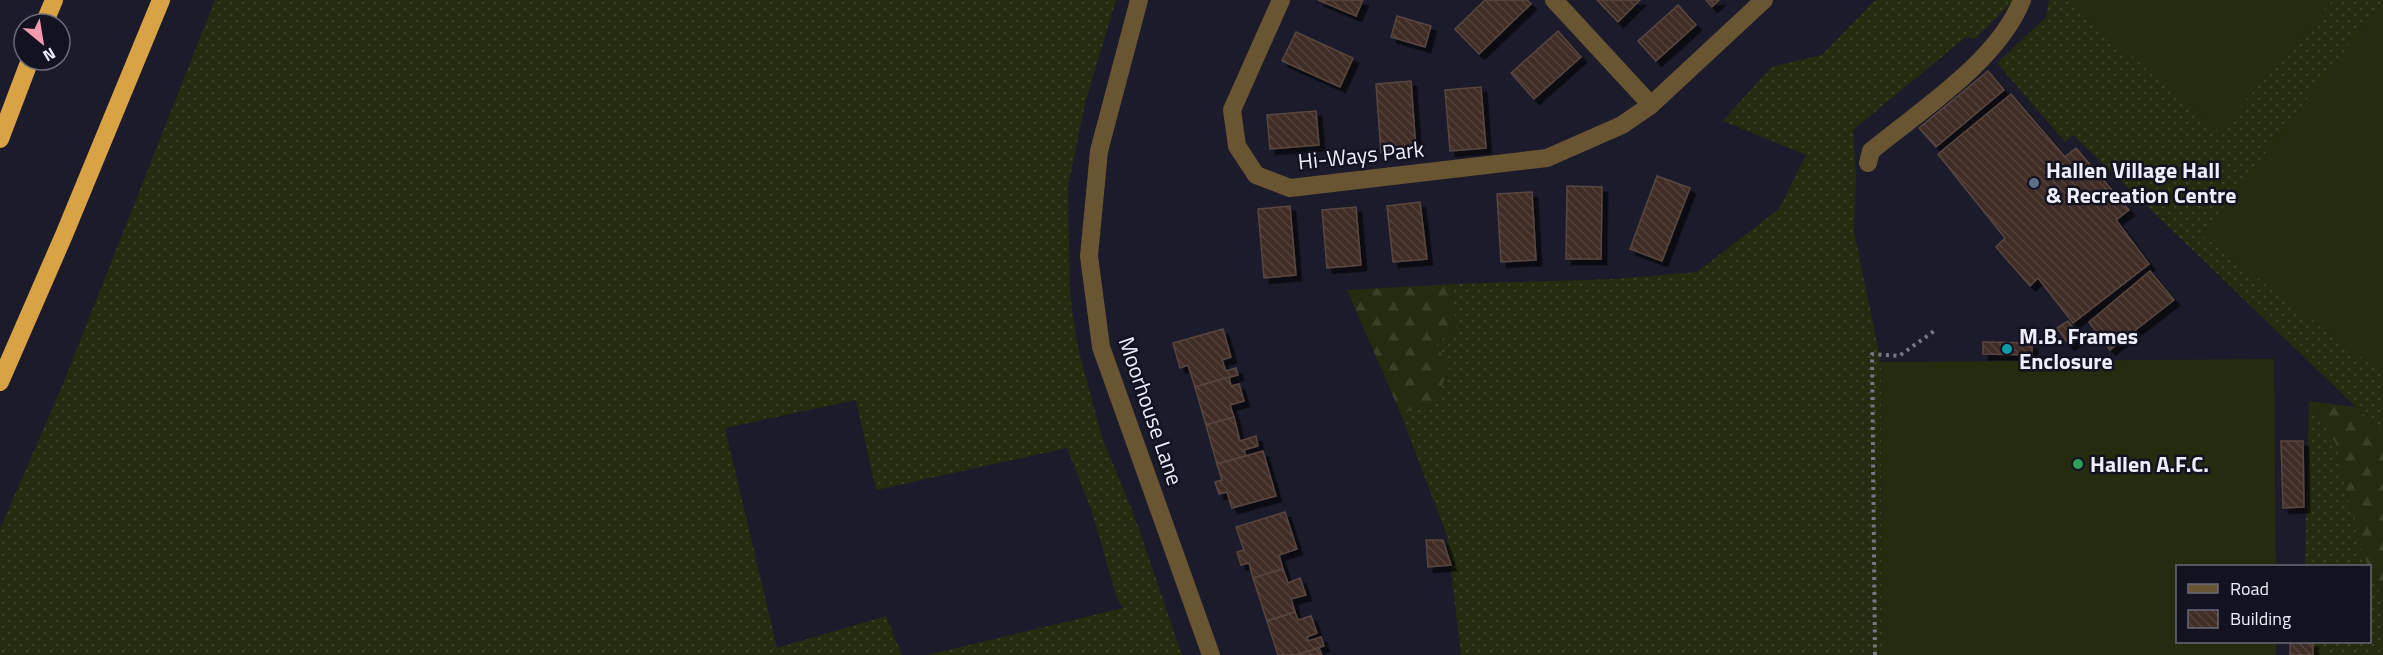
<svg xmlns="http://www.w3.org/2000/svg" width="2383" height="655" font-family="'Titillium Web',sans-serif">
<style>
.grass{fill:url(#grass-dots)}
.forest{fill:url(#forest-firs)}
.garden{fill:#242b0e}
.building{fill:url(#building-back-hatch);stroke:#59463f;stroke-width:1.5;filter:url(#shadow)}
.lines{fill:none;stroke-linecap:round;stroke-linejoin:round}
.path{stroke:#767784;stroke-width:4;stroke-dasharray:3 4.5;stroke-linecap:butt}
.minor{stroke:#6a5533;stroke-width:18}
.highway{stroke:#d8a245;stroke-width:18}
.service-dot{fill:#5c6f8a;stroke:#121221;stroke-width:2}
.culture-dot{fill:#0f9aa8;stroke:#121221;stroke-width:2}
.leisure-dot{fill:#2e9e5b;stroke:#121221;stroke-width:2}
.labels{text-anchor:middle;stroke-width:5;stroke-linejoin:round;paint-order:stroke}
.street-label{font-size:22px;fill:#edeef9;stroke:#121221}
.poi-label{font-size:22px;font-weight:bold;fill:#edeef9;stroke:#121221;text-anchor:start}
</style>
<defs>
<pattern id="grass-dots" width="8" height="8" patternUnits="userSpaceOnUse" patternTransform="scale(1.5)"><rect width="8" height="8" fill="#242b0e"/><path d="M2 2h.1M6 6h.1" fill="none" stroke="#394026" stroke-width="1.8" stroke-linecap="round"/></pattern>
<pattern id="forest-firs" width="22" height="20" patternUnits="userSpaceOnUse" patternTransform="scale(1.5)"><rect width="22" height="20" fill="#242b0e"/><path d="M5 1l3.5 6h-7zM16 11l3.5 6h-7z" fill="#394026"/></pattern>
<pattern id="building-back-hatch" width="6" height="6" patternUnits="userSpaceOnUse" patternTransform="scale(1.5)"><rect width="6" height="6" fill="#402e27"/><path d="M-1 5l2 2M0 0l6 6M5-1l2 2" fill="none" stroke="#53423c"/></pattern>
<filter id="shadow"><feDropShadow dx="5.5" dy="5.5" stdDeviation="0" flood-color="#0009"/></filter>
</defs>
<rect width="100%" height="100%" fill="#1b1b2b"/>
<g class="grass">
<polygon points="215,0 1116,0 1086,100 1068,186 1070,295 1078,348 1102,437 1134,515 1182,655 927,655 1123,608 1117,598 1092,512 1067,448 876,490 856,400 725,428 777,648 886,616 902,655 0,655 0,529 63,384"/>
<polygon points="1875,0 2014,0 1975,39 1966,37 1853,130 1856,173 1854,231 1881,362 1882,655 1461,655 1447,536 1400,412 1431,408 1436,343 1456,330 1452,284 1615,279 1697,272 1779,209 1806,155 1723,121 1771,67 1822,55"/>
<polygon points="2049,0 2383,0 2383,433 2073,135 2065,142 1997,63 2046,17"/>
<polygon points="2309,401 2336,444 2360,547 2369,566 2305,566"/>
<polygon points="2370,568 2383,600 2383,655 2304,655 2304,642 2370,642"/>
</g>
<g class="forest">
<polygon points="1452,284 1456,330 1436,343 1449,370 1431,408 1400,412 1347,290"/>
<polygon points="2309,401 2356,407 2383,433 2383,600 2360,547 2336,444"/>
</g>
<g class="garden">
<polygon points="2076,0 2333,0 2219,131 2072,4"/>
<polygon points="2383,1 2383,374 2202,235"/>
<polygon points="2274,359 2276,566 2178,566 2178,642 2276,642 2276,655 1882,655 1881,362"/>
</g>
<g class="building">
<polygon points="1318,0 1363,0 1356,16"/>
<polygon points="1485,0 1527,0 1531,4 1479,54 1455,29"/>
<polygon points="1597,0 1640,0 1618,22"/>
<polygon points="1706,0 1719,0 1712,7"/>
<polygon points="1678,5 1696,25 1656,61 1638,41"/>
<polygon points="1397,16 1431,26 1425,47 1391,37"/>
<polygon points="1558,31 1581,57 1534,99 1511,73"/>
<polygon points="1296,32 1353,58 1340,87 1282,61"/>
<polygon points="1988,71 2004,90 1936,147 1919,128"/>
<polygon points="1411,81 1416,150 1381,153 1376,84"/>
<polygon points="1481,87 1486,148 1450,151 1445,90"/>
<polygon points="2011,94 2065,157 2076,148 2129,210 2116,220 2149,264 2073,323 2038,278 2030,286 1996,247 2005,238 1938,154"/>
<polygon points="1316,111 1319,145 1270,149 1267,115"/>
<polygon points="1657,176 1690,188 1662,261 1630,249"/>
<polygon points="1567,186 1602,187 1601,259 1566,259"/>
<polygon points="1532,192 1536,260 1501,262 1497,194"/>
<polygon points="1420,202 1427,259 1393,262 1387,206"/>
<polygon points="1290,206 1296,275 1264,278 1258,209"/>
<polygon points="1356,207 1361,265 1327,268 1322,210"/>
<polygon points="2150,271 2174,300 2110,350 2089,322"/>
<polygon points="2068,321 2080,337 2069,345 2057,328"/>
<polygon points="1223,329 1231,357 1222,360 1226,371 1236,368 1238,375 1195,387 1188,365 1180,368 1173,343"/>
<polygon points="1983,342 2032,343 2032,355 1983,354"/>
<polygon points="1229,377 1231,386 1239,384 1244,401 1230,405 1234,417 1206,425 1195,387"/>
<polygon points="1234,417 1240,441 1256,436 1258,446 1244,450 1246,456 1217,464 1206,425"/>
<polygon points="2281,441 2303,441 2304,507 2283,508"/>
<polygon points="1263,451 1276,496 1232,508 1227,492 1219,494 1215,482 1222,480 1217,464"/>
<polygon points="1285,512 1297,549 1279,555 1283,569 1253,578 1249,563 1241,565 1237,552 1244,550 1236,527"/>
<polygon points="1426,540 1443,540 1451,565 1428,567"/>
<polygon points="1283,569 1288,583 1300,578 1306,595 1291,599 1295,612 1267,621 1253,578"/>
<polygon points="1295,612 1298,620 1311,616 1317,633 1307,637 1308,641 1321,637 1324,646 1296,655 1278,655 1267,621"/>
<rect x="2290" y="642" width="23" height="13"/>
<polygon points="1319,648 1322,655 1296,655"/>
</g>
<g class="lines">
<polyline class="path" points="1875,655 1872,354 1899,356 1937,329"/>
<g class="minor">
<polyline points="1139,0 1099,151 1089,256 1101,347 1211,655"/>
<polyline points="1281,0 1232,110 1237,146 1256,175 1290,188 1547,158 1622,125 1651,105 1764,0"/>
<polyline points="1554,0 1651,105"/>
<path d="M1868 163 1871 151C1921 110 1998 61 2022 0"/>
</g>
<g class="highway">
<polyline points="44,24 54,0"/>
<polyline points="0,139 30,60"/>
<polyline points="0,382 64,235 161,0"/>
</g>
</g>
<circle class="service-dot" cx="2034" cy="183" r="6"/>
<circle class="culture-dot" cx="2007" cy="349" r="6"/>
<circle class="leisure-dot" cx="2078" cy="464" r="6"/>
<g class="labels">
<g class="street-label">
<text transform="translate(1361 155) rotate(-6)" y="8">Hi-Ways Park</text>
<text transform="translate(1151 411) rotate(71)" y="8">Moorhouse Lane</text>
</g>
<g class="poi-label">
<text x="2046" y="178">Hallen Village Hall<tspan x="2046" dy="25">&amp; Recreation Centre</tspan></text>
<text x="2019" y="344">M.B. Frames<tspan x="2019" dy="25">Enclosure</tspan></text>
<text x="2090" y="472">Hallen A.F.C.</text>
</g>
</g>
<rect x="2176" y="565" width="195" height="78" fill="#121221" stroke="#6a6a77" stroke-width="1.5"/>
<rect x="2188" y="584" width="30" height="9" fill="#6a5533" stroke="#6a6a77" stroke-width="1.5"/>
<text x="2230" y="595" font-size="18" fill="#edeef9">Road</text>
<rect x="2188" y="610" width="30" height="18" fill="url(#building-back-hatch)" stroke="#6a6a77" stroke-width="1.5"/>
<text x="2230" y="625" font-size="18" fill="#edeef9">Building</text>
<g transform="translate(42 42) rotate(150)"><circle r="28" fill="#121221" stroke="#6a6a77" stroke-width="1.5"/>
<path d="M0-4.5L10 22L0 15L-10 22Z" fill="#f29aaf"/>
<text y="-9" font-size="16" font-weight="bold" text-anchor="middle" fill="#edeef9">N</text>
</g>
</svg>
